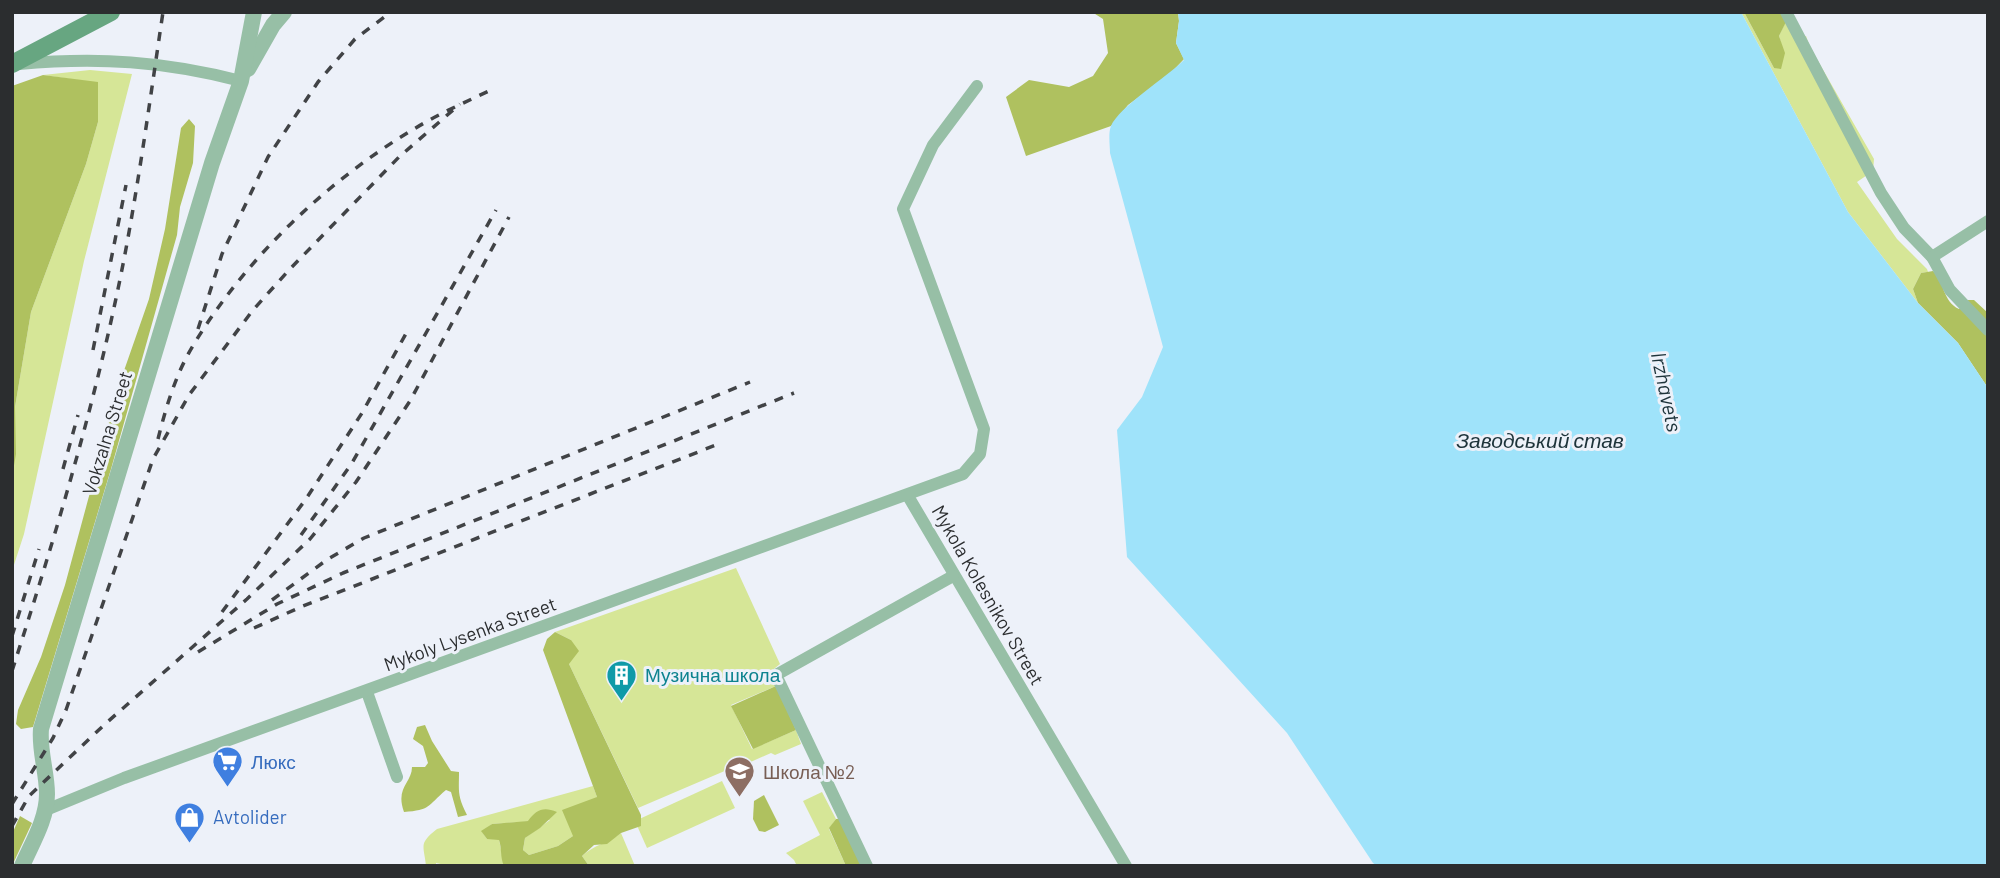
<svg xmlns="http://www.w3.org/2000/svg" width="2000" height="878" font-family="Barlow,sans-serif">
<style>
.green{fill:#d6e697}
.forest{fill:#afc15f}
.water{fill:#9fe3fa}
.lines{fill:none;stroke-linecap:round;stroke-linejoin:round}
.minor{stroke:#97bfa6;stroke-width:12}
.tertiary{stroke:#97bfa6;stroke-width:16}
.secondary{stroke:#67a681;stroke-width:18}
.rail{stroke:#414346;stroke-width:3.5;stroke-dasharray:9 9;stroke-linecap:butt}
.labels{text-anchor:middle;stroke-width:6;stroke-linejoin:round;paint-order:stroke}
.street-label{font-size:19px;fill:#2b2d2f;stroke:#edf1f9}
.culture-label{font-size:19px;fill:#0d838f;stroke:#edf1f9;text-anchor:start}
.shop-label{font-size:19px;fill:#366cbe;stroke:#edf1f9;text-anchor:start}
.education-label{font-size:19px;fill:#785e54;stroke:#edf1f9;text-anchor:start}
.water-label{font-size:21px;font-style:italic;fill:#1d333a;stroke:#edf1f9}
</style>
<rect width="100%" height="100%" fill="#edf1f9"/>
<g class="green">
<polygon points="1741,12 1744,12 1774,68 1784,54 1779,36 1786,21 1796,38 1806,36 1810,47 1874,159 1873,171 1857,182 1897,239 1927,269 1928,272 1921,273 1913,289 1918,303 1848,212"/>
<polygon points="90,70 132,74 84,261 24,534 12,571 15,407 31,312 86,164 98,122 98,83 43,75"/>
<polygon points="736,568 780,664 769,673 776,686 731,705 752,749 796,730 801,744 775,755 771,753 728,772 727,770 638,808 569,664 571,640 555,632"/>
<polygon points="722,781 735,808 647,848 635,821"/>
<path d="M593 786 597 797 573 836 558 846 529 855 523 850 525 838 550 820 492 824 482 832 487 839H499L504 866H450L436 863V866H426C424 845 418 844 437 829Z"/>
<polygon points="822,792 836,819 829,829 846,866 797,866 794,860 786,853 820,835 803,801"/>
<path d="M621 833 635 866H589L582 856C594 845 607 843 621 833Z"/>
</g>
<g class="forest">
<polygon points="1092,12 1178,12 1179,21 1176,43 1184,59 1168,76 1128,105 1111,126 1026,156 1006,97 1029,80 1069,87 1093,76 1108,53 1103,19"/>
<polygon points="1744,12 1791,12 1779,36 1785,53 1781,69 1774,68"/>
<polygon points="43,75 98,82 98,122 86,164 31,312 15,407 16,454 12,477 12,86"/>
<polygon points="189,119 195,126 193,163 180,207 177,235 111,469 33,727 21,729 16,724 18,710 41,657 65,585 119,385 149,299 165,229 181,128"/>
<path d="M1933 271C1945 282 1942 301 1959 309L1968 300H1974L1988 313V388L1958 343 1918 303 1913 289 1921 273Z"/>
<path d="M555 632 571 640 579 651 569 664 641 815V826L621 833 607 844 594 845 582 856 589 866H504C500 857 502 849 499 840L487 839 481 831 492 824 528 821C536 810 543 806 557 812L540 828 525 838 523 850 529 855 558 846 573 836 562 810 597 797 543 650 547 639Z"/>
<polygon points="776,686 796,730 753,749 731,706"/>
<path d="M425 725 432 741 451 771 459 772C459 792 457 795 467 815L458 817 451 792 446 790C427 806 431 810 404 812 395 787 412 783 412 767H425L428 763 423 746 413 739 417 727Z"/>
<polygon points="764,795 779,825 765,832 759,831 753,819 754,801"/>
<polygon points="20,816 32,823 12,866 12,834"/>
<polygon points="848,818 871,866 846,866 829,828 836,819"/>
</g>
<path class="water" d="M1178 12H1741L1848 212 1918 303 1958 343 1988 388V866H1377L1373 863 1287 733 1127 557 1117 430 1142 397 1163 347 1110 153C1110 146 1108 133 1111 126 1119 107 1167 77 1184 60L1176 43 1179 21Z"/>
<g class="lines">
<g class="minor">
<polyline points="1786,12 1881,193 1904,228 1932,257 1950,290 1988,330"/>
<path d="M19 64C98 57 164 61 241 81"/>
<polyline points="1932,257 1988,221"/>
<polyline points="908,496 1126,866"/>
<polyline points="367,692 397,777"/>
<polyline points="46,810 124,778 963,474 980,454 984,429 903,209 933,145 977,86"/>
<polyline points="867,866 776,675 953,576"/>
</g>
<g class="tertiary">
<polyline points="248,69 273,25 284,12"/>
<path d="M22 866C32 843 47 819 47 794 47 772 39 751 41 729L212 163 241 81 254 12"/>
</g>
<polyline class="secondary" points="12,64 111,12"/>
<g class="rail">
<polyline points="198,329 222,254 268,157 318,82 355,39 391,12"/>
<polyline points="93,350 126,185"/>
<path d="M158 439C166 407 176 373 194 344 246 258 328 180 414 129 440 113 468 101 495 88"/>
<polyline points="63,469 78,415"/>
<polyline points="301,535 352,463 496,210"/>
<polyline points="272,600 328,559 364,538 750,382"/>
<polyline points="222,612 306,499 362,413 408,330"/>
<polyline points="254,628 303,606 716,445"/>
<polyline points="12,636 39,549"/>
<polyline points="198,652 277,604 343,573 794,393"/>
<path d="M12 671C56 534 98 395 125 254 140 174 151 93 163 12"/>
<polyline points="12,804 53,738 66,710 153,459 189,395 253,310 289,270 399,157 460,104"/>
<polyline points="12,826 29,796 104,725 247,599 310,539 356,482 410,401 509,217"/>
</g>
</g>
<defs>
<symbol id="building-pin" viewBox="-11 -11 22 30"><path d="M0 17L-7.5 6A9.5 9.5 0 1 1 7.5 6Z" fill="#0f9aa8" stroke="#edf1f9"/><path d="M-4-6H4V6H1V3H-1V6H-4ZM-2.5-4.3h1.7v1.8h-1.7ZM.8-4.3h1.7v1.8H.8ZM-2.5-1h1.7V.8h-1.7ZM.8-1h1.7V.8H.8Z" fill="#fff"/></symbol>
<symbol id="supermarket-pin" viewBox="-11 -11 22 30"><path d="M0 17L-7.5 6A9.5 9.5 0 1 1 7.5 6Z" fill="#3f7fe0" stroke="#edf1f9"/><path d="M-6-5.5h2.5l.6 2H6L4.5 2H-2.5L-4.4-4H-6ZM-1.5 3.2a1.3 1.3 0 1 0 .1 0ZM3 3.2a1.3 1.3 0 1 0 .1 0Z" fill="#fff"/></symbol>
<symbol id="school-pin" viewBox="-11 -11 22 30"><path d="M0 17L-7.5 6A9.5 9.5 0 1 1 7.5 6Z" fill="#8d6e63" stroke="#edf1f9"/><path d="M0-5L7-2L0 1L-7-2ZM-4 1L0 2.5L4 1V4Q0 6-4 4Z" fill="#fff"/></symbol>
<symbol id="shop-pin" viewBox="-11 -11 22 30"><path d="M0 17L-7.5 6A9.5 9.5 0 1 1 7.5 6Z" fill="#3f7fe0" stroke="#edf1f9"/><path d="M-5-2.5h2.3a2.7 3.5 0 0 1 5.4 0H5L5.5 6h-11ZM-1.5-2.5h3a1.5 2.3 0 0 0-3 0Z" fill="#fff"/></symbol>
</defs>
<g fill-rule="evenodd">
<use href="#building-pin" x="604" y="658" width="35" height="47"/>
<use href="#supermarket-pin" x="210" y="744" width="35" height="47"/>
<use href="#school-pin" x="722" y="754" width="35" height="47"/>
<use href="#shop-pin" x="172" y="800" width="35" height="47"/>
</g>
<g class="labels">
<g class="street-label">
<text transform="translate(107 433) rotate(-73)" y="7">Vokzalna Street</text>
<text transform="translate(988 595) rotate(60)" y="7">Mykola Kolesnikov Street</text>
<text transform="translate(470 634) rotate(-20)" y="7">Mykoly Lysenka Street</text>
</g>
<g class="culture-label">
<text x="645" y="682">Музична школа</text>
</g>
<g class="shop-label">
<text x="251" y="769">Люкс</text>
<text x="213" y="824">Avtolider</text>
</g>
<g class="education-label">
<text x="763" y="779">Школа №2</text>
</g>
<g class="water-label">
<text transform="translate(1666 392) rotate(78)" y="7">Irzhavets</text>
<text x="1540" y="448">Заводський став</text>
</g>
</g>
<rect width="2000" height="878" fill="none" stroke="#2b2d2f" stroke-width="28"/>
</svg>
